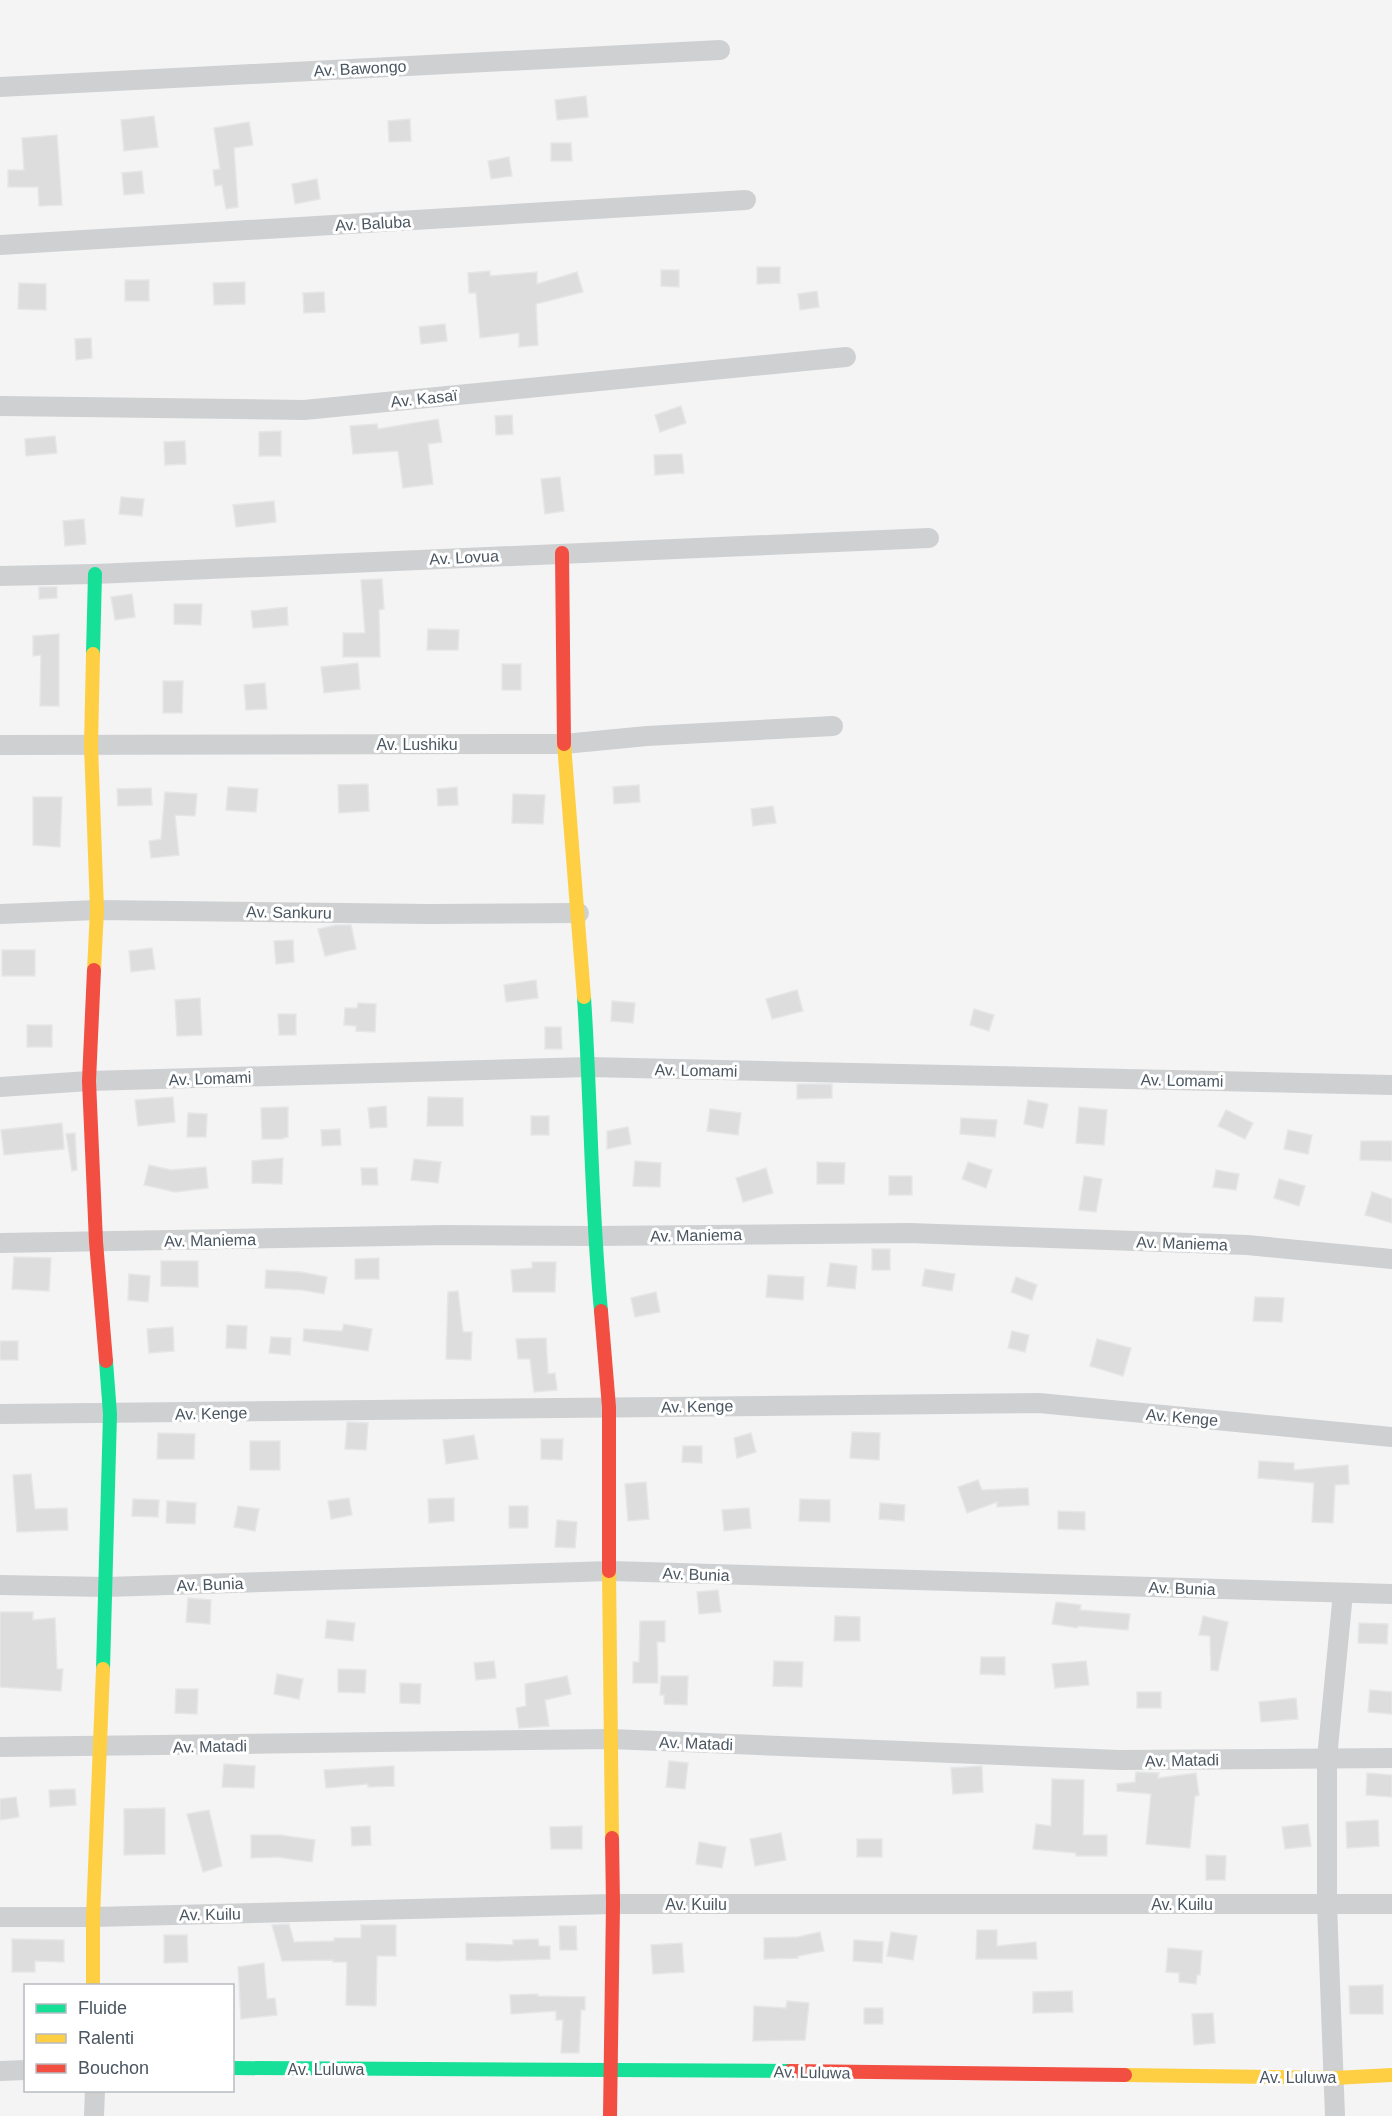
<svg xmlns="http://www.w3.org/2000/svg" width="1392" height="2116" font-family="Arial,sans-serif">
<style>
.building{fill:#ddddde;stroke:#e5e6e7;stroke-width:1.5}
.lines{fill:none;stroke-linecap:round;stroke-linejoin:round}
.street{stroke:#ced0d2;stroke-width:20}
.fast{stroke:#16e098;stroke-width:14}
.slow{stroke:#ffcf43;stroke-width:14}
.jam{stroke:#f24e42;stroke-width:14}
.labels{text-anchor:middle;stroke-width:6;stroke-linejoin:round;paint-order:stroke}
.street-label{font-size:16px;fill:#4a5661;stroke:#fff}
</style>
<rect width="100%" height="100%" fill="#f4f4f4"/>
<g class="building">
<polygon points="586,96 588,117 557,120 555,100"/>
<polygon points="154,116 158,147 124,151 121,120"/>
<polygon points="410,119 411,141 389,142 388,121"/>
<polygon points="249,122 253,145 234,148 238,207 226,209 222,185 215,186 213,170 220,169 214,128"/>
<polygon points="57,135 62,205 39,206 38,187 8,187 8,170 24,170 22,138"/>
<polygon points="551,143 571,143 572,161 551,161"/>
<polygon points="509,157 512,176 491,179 488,161"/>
<polygon points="142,171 144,193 124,195 122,173"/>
<polygon points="317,179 320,199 295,204 292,184"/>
<polygon points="757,267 780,267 780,283 757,284"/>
<polygon points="661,270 679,270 679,287 661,286"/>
<polygon points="490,271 490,276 537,272 537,284 577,272 583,292 536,304 538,345 519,347 519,333 480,338 476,293 469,293 468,273"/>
<rect x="125" y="280" width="24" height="21"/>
<polygon points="245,282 245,304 214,305 213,283"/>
<polygon points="19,283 46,284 46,310 18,309"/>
<polygon points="817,291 819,307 800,310 798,294"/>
<polygon points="324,292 325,312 304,313 303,293"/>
<polygon points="445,324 447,341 421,344 419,327"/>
<polygon points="91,338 92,358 76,360 75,339"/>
<polygon points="681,406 686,423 660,432 655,415"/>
<polygon points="512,415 513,434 496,435 495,416"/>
<polygon points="438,419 442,442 428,444 433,484 403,488 398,451 353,454 350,426 377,424 378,429"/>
<polygon points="281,431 281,456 259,456 259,432"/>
<polygon points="55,436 57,453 26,456 25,439"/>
<polygon points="185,441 186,464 165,465 164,442"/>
<polygon points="682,454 684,473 655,475 654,455"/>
<polygon points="560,477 564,511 545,514 541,479"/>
<polygon points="121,497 144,499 142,516 119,514"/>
<polygon points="274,501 276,522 236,527 233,505"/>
<polygon points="84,519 86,544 65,546 63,521"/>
<polygon points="382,579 384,609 379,610 380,657 343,657 343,633 365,633 361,580"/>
<polygon points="39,587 57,587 57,598 39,599"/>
<polygon points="132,594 135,617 115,620 111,597"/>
<polygon points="174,604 202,604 201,625 174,624"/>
<polygon points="287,607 288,625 253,628 251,611"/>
<polygon points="428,629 459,630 458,650 427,650"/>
<polygon points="59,634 59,706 40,706 41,655 33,656 33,636"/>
<polygon points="358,663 360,689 324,693 321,667"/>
<rect x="502" y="664" width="19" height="26"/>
<polygon points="163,681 183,681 182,713 163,713"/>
<polygon points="265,683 267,709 246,710 244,685"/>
<polygon points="368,784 369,811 339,813 338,785"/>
<polygon points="639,785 640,802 614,804 613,787"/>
<polygon points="228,787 258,789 256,812 226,810"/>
<polygon points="457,787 458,805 438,806 437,789"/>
<polygon points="151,788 152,805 118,806 117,789"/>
<polygon points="165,792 197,794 195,816 175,815 179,855 151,858 149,841 161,839"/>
<polygon points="513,794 545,795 543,824 512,823"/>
<polygon points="33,797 62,797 60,847 33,845"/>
<polygon points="773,806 776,823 753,826 751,809"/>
<polygon points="336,925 351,925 356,949 325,956 318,929"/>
<polygon points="293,940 294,962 276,964 274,941"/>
<polygon points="152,948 155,969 131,972 129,951"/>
<rect x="2" y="950" width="33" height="26"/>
<polygon points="536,980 538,998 506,1002 504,985"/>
<polygon points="797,990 803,1011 772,1019 766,999"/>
<polygon points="200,998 202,1035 177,1036 175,1000"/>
<polygon points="612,1001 635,1003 633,1023 611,1021"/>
<polygon points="358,1003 376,1004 375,1032 356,1031 356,1026 344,1025 345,1008 357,1008"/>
<polygon points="974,1009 994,1015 989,1031 970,1025"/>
<polygon points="278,1014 296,1014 296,1035 279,1035"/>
<rect x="27" y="1025" width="25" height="22"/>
<polygon points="545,1027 561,1027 562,1049 545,1049"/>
<polygon points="797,1084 832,1084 832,1098 797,1099"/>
<polygon points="173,1097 175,1122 138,1126 135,1100"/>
<polygon points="428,1097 463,1098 463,1126 427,1126"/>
<polygon points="1028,1100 1048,1104 1043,1128 1024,1124"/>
<polygon points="386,1106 387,1127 370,1128 368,1108"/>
<polygon points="288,1107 288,1137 283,1138 283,1139 262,1139 261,1108"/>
<polygon points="1079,1107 1107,1110 1104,1145 1076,1143"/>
<polygon points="710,1109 741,1113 738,1135 707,1131"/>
<polygon points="1226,1110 1253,1123 1245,1139 1218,1126"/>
<polygon points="188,1113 207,1114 206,1137 187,1137"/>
<rect x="531" y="1116" width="18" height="19"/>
<polygon points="961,1118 997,1120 995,1137 960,1134"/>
<polygon points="62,1123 64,1149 4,1155 1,1130"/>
<polygon points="628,1127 631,1144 607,1149 607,1131"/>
<polygon points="340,1129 341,1145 322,1146 321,1130"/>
<polygon points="1288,1130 1312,1135 1308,1154 1284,1149"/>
<polygon points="75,1133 77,1170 72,1171 66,1134"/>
<polygon points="1361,1141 1392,1141 1392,1161 1360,1160"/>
<polygon points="283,1158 282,1184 252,1183 252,1161"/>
<polygon points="414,1159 441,1162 438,1183 411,1180"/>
<polygon points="635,1161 661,1163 660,1187 633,1186"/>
<polygon points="817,1162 845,1163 844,1184 817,1184"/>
<polygon points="968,1162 992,1170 986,1188 962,1179"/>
<polygon points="149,1165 171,1170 206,1167 208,1188 175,1192 144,1185"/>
<polygon points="361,1168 377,1168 378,1185 362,1185"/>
<polygon points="766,1168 773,1193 743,1202 736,1178"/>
<polygon points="1216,1170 1239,1174 1236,1190 1213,1187"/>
<rect x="889" y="1176" width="23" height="19"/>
<polygon points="1084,1176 1102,1179 1096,1212 1079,1210"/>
<polygon points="1279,1179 1305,1186 1299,1206 1274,1198"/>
<polygon points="1372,1192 1392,1199 1392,1223 1365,1215"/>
<rect x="872" y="1249" width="18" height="21"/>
<polygon points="14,1257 51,1258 49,1291 12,1289"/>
<polygon points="379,1258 379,1279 355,1279 355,1259"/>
<polygon points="161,1261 198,1261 198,1287 161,1286"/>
<polygon points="532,1262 556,1262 555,1292 513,1292 511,1270 532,1268"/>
<polygon points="830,1263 857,1266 855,1289 827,1286"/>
<polygon points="925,1269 955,1274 952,1291 922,1286"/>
<polygon points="266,1270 301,1272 327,1277 324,1294 302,1290 265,1288"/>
<polygon points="129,1274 150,1276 148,1302 128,1300"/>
<polygon points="768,1275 804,1277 803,1300 766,1297"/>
<polygon points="1016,1277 1037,1285 1032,1300 1011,1292"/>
<polygon points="458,1291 463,1332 472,1332 471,1360 446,1359 448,1292"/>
<polygon points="656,1292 660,1312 635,1317 631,1298"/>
<polygon points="1255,1297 1284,1298 1282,1322 1253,1321"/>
<polygon points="344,1324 372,1329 368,1351 303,1341 304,1329 342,1331"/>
<polygon points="227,1325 247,1326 246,1349 226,1348"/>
<polygon points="173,1327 174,1351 149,1353 147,1329"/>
<polygon points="1012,1331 1029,1335 1025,1352 1008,1348"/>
<polygon points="271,1337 291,1338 290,1355 269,1353"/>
<polygon points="546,1338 548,1374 555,1373 557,1390 534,1392 530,1359 518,1359 516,1339"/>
<polygon points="1097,1339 1131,1348 1123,1376 1090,1366"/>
<rect x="0" y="1341" width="18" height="19"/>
<polygon points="347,1422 368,1423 366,1450 345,1449"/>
<polygon points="852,1432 880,1433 879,1460 850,1458"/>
<polygon points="158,1433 195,1434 194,1459 157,1459"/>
<polygon points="751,1433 756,1452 737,1458 734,1438"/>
<polygon points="474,1435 478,1459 446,1464 443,1440"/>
<polygon points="541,1439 563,1439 562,1460 541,1459"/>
<rect x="250" y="1441" width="30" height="29"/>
<polygon points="683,1446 702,1446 702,1463 682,1462"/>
<polygon points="1259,1461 1294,1463 1294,1470 1348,1465 1349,1484 1335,1485 1333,1523 1312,1522 1314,1483 1258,1478"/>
<polygon points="31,1474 35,1509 67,1508 68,1530 17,1532 13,1475"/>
<polygon points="978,1480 982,1490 1028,1488 1029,1505 997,1507 997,1502 967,1513 958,1487"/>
<polygon points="646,1482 649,1519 628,1521 625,1484"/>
<polygon points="349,1498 352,1515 331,1519 328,1501"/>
<polygon points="454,1498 454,1521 429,1523 428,1499"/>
<polygon points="133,1499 159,1500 158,1517 132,1516"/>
<polygon points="800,1499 830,1500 830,1522 799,1521"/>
<polygon points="167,1501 196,1503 195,1524 166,1523"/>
<polygon points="880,1503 905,1505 904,1521 879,1519"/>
<polygon points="238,1506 259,1509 255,1531 234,1527"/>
<rect x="509" y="1506" width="19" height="22"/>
<polygon points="749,1508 751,1528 724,1531 722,1510"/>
<polygon points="1058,1511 1085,1512 1085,1530 1058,1529"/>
<polygon points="557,1520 577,1522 575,1548 555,1547"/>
<polygon points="718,1590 721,1612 699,1614 697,1592"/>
<polygon points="188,1598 211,1600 210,1624 186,1622"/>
<polygon points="1056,1602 1081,1605 1080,1610 1130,1614 1128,1630 1078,1626 1077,1628 1052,1624"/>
<polygon points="0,1612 33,1612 33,1620 55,1618 57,1669 63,1669 61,1691 0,1687"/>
<polygon points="835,1616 860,1617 860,1641 834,1641"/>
<polygon points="1203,1616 1228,1622 1218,1671 1211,1670 1210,1636 1199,1635"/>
<polygon points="327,1620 355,1623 353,1641 325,1638"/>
<polygon points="640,1621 665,1621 665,1642 657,1642 658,1683 633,1683 633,1662 639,1662"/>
<polygon points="1359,1623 1388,1624 1387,1644 1358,1643"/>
<polygon points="981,1657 1005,1657 1005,1675 980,1674"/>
<polygon points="494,1661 496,1678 476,1680 474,1663"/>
<polygon points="774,1661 803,1662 802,1687 773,1686"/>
<polygon points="1086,1661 1089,1685 1055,1688 1052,1664"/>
<polygon points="338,1669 366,1670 365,1693 338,1692"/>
<polygon points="277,1674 303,1679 299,1699 274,1694"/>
<polygon points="567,1676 571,1694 545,1700 549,1726 519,1728 516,1708 526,1706 525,1684"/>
<polygon points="661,1676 688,1676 687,1705 664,1704 664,1695 660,1695"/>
<polygon points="400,1683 421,1684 420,1704 400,1703"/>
<polygon points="176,1689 198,1689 197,1714 175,1713"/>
<polygon points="1370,1690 1392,1692 1392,1714 1368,1712"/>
<rect x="1137" y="1692" width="24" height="16"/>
<polygon points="1296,1698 1298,1719 1261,1722 1259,1702"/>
<polygon points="669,1761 688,1763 685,1789 666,1787"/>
<polygon points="224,1764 255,1766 254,1788 222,1787"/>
<polygon points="394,1766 394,1786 368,1787 368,1784 326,1788 324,1770"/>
<polygon points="982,1766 983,1792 953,1794 951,1768"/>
<polygon points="1136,1772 1159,1773 1158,1778 1196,1773 1199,1795 1195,1796 1190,1848 1146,1844 1151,1794 1117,1791 1117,1784 1135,1782"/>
<polygon points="1367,1773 1392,1775 1392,1797 1366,1795"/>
<polygon points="1052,1779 1084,1780 1083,1835 1107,1835 1107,1856 1076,1856 1076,1853 1033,1849 1036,1824 1051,1826"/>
<polygon points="75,1789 76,1805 50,1807 49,1790"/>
<polygon points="16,1797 19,1817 0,1820 0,1799"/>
<polygon points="165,1808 165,1854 124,1855 124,1809"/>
<polygon points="209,1810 222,1866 203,1872 187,1814"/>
<polygon points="1378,1820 1379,1846 1347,1848 1346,1822"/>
<polygon points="1308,1824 1311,1846 1285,1849 1282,1827"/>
<polygon points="370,1826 371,1845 352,1846 351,1827"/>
<polygon points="582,1826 582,1849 551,1849 550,1827"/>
<polygon points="781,1833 786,1860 755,1866 750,1839"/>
<polygon points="251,1835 280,1835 315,1840 312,1862 277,1857 251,1858"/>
<rect x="857" y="1839" width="25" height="18"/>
<polygon points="699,1842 726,1847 722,1868 696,1864"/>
<polygon points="1206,1855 1226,1856 1225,1880 1206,1880"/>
<polygon points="289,1924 294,1942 334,1941 334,1938 361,1938 361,1925 396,1925 396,1956 377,1956 376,2006 346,2005 347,1962 333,1962 333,1960 282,1961 272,1925"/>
<polygon points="559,1926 576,1926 577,1950 560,1950"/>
<polygon points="977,1930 997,1930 997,1946 1036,1942 1037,1959 976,1959"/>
<polygon points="820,1932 824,1951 798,1956 798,1958 764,1959 764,1938 798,1937"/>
<polygon points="891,1932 917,1936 913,1960 887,1956"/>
<polygon points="164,1935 187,1935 188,1962 164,1963"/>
<polygon points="12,1939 64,1940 64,1962 35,1961 35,1972 12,1972"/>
<polygon points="538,1939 539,1946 550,1946 550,1959 497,1961 466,1960 466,1943 513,1945 513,1940"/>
<polygon points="854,1940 883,1942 882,1963 853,1961"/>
<polygon points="682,1943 684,1972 653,1974 651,1945"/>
<polygon points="1168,1948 1202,1951 1200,1975 1197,1975 1196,1984 1179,1982 1179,1973 1166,1972"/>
<polygon points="264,1963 267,1999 275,1998 277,2015 241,2019 238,1967"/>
<polygon points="1383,1985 1383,2014 1350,2014 1349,1986"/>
<polygon points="1072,1991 1073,2012 1033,2013 1033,1992"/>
<polygon points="538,1994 538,1996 585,1997 585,2010 581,2010 579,2053 561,2053 563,2020 556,2020 556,2011 511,2014 510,1995"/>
<polygon points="787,2001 809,2003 805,2040 753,2041 754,2006 786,2008"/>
<rect x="864" y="2008" width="19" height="16"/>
<polygon points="1213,2013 1215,2043 1194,2045 1192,2014"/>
</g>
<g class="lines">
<g class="street">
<polyline points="0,87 720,50"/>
<polyline points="0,245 746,200"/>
<polyline points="0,406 304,410 846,357"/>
<polyline points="0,576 95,574 929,538"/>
<polyline points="0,745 564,744 647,736 833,726"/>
<polyline points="0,914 97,910 429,914 579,913"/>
<polyline points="0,1087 89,1081 589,1067 1392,1085"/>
<polyline points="0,1243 445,1235 594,1236 909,1233 1247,1245 1392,1259"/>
<polyline points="0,1414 1039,1403 1392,1437"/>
<polyline points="0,1585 106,1587 611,1571 1392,1594"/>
<polyline points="0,1747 610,1739 1118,1760 1392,1758"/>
<polyline points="0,1917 93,1917 613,1904 1392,1904"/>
<polyline points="0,2071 26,2070"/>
<polyline points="94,2116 95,2090"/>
<polyline points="1335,2116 1327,1904 1327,1758 1343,1593"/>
</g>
<g class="fast">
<polyline points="93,654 95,574"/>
<path d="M584 997C591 1102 591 1206 601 1311"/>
<polyline points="103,1669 110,1414 106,1361"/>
<polyline points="232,2068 790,2071"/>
</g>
<g class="slow">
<polyline points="93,654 91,745 97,910 94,970"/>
<polyline points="564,744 584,997"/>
<polyline points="609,1571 612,1838"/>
<polyline points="93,1986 93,1917 103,1669"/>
<polyline points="1125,2075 1334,2078 1392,2075"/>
</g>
<g class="jam">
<polyline points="562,553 564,744"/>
<polyline points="94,970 89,1081 96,1242 106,1361"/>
<polyline points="601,1311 609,1407 609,1571"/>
<polyline points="790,2071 1125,2075"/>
<polyline points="610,2116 613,1904 612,1838"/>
</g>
</g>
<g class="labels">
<g class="street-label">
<text transform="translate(360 68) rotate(-3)" y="6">Av. Bawongo</text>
<text transform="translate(373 223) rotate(-3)" y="6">Av. Baluba</text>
<text transform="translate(424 398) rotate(-6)" y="6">Av. Kasaï</text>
<text transform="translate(464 557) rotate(-3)" y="6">Av. Lovua</text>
<text x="417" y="750">Av. Lushiku</text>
<text transform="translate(289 912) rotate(1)" y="6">Av. Sankuru</text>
<text transform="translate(696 1070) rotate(1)" y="6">Av. Lomami</text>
<text transform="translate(210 1078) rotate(-2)" y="6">Av. Lomami</text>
<text transform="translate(1182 1080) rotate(1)" y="6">Av. Lomami</text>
<text transform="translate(696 1235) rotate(-1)" y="6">Av. Maniema</text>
<text transform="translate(210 1240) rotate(-1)" y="6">Av. Maniema</text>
<text transform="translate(1182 1243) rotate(2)" y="6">Av. Maniema</text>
<text transform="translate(697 1406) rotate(-1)" y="6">Av. Kenge</text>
<text transform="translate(211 1413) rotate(-1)" y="6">Av. Kenge</text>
<text transform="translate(1182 1417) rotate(5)" y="6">Av. Kenge</text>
<text transform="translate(696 1574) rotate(2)" y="6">Av. Bunia</text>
<text transform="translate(210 1584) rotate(-2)" y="6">Av. Bunia</text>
<text transform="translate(1182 1588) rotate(2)" y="6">Av. Bunia</text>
<text transform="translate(696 1743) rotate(2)" y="6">Av. Matadi</text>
<text transform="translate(210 1746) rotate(-1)" y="6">Av. Matadi</text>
<text transform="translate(1182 1760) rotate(-1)" y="6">Av. Matadi</text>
<text x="696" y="1910">Av. Kuilu</text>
<text x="1182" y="1910">Av. Kuilu</text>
<text transform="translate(210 1914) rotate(-1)" y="6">Av. Kuilu</text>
<text x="326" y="2075">Av. Luluwa</text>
<text transform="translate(812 2072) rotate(1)" y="6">Av. Luluwa</text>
<text x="1298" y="2083">Av. Luluwa</text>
</g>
</g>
<rect x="24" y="1984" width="210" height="108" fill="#ffffff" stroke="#b7bbc0" stroke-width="1.5"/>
<rect x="36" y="2004" width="30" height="9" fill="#16e098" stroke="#b7bbc0" stroke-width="1.5"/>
<text x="78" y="2014" font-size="18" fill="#4a5661">Fluide</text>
<rect x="36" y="2034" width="30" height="9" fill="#ffcf43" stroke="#b7bbc0" stroke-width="1.5"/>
<text x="78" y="2044" font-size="18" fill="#4a5661">Ralenti</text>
<rect x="36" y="2064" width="30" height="9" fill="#f24e42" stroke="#b7bbc0" stroke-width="1.5"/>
<text x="78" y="2074" font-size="18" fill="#4a5661">Bouchon</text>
</svg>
